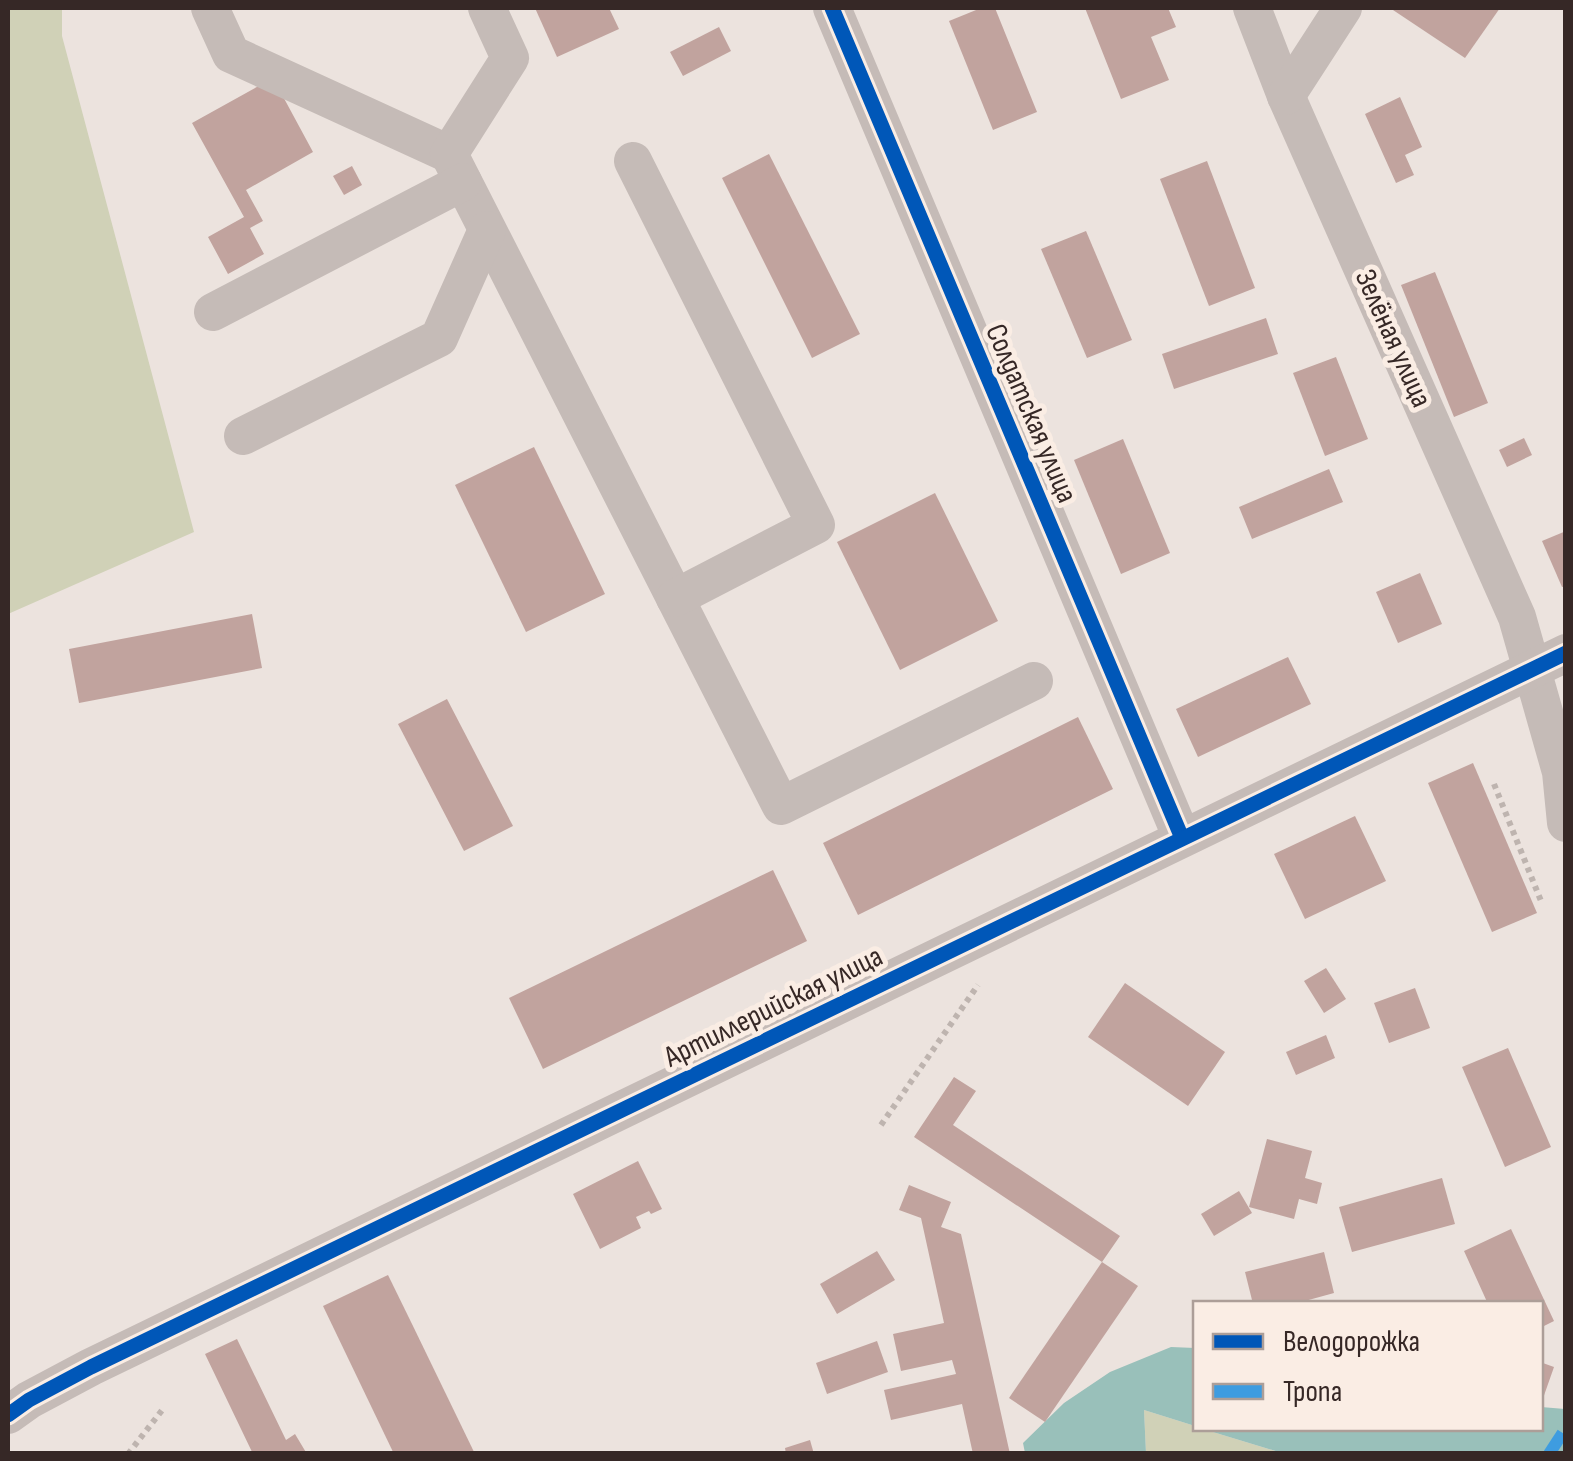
<svg xmlns="http://www.w3.org/2000/svg" width="1573" height="1461" font-family="'Sofia Sans Condensed',sans-serif">
<style>
.green{fill:#d0d1b7}
.water{fill:#99c0ba}
.building{fill:#c1a39e}
.lines{fill:none;stroke-linecap:round;stroke-linejoin:round}
.path{stroke:#beb4af;stroke-width:6;stroke-dasharray:5 5;stroke-linecap:butt}
.minor{stroke:#c5bbb7;stroke-width:38}
.quiet{stroke:#3e9ce0;stroke-width:12;stroke-dasharray:25 12;stroke-linecap:butt}
.cycleway-casing{stroke:#faede4;stroke-width:21}
.cycleway{stroke:#0057b8;stroke-width:15}
.labels{text-anchor:middle;stroke-width:10;stroke-linejoin:round;paint-order:stroke}
.street-label{font-size:30px;fill:#362826;stroke:#faede4}
</style>
<rect width="100%" height="100%" fill="#ece3de"/>
<g class="green">
<polygon points="8,8 62,8 62,36 194,532 8,614"/>
<polygon points="1144,1410 1195,1426 1196,1428 1203,1429 1282,1453 1146,1453"/>
</g>
<g class="water">
<polygon points="1171,1347 1195,1348 1195,1426 1144,1410 1146,1453 1025,1453 1023,1443 1064,1403 1110,1372"/>
<polygon points="1541,1407 1565,1409 1565,1453 1282,1453 1203,1429 1540,1428"/>
</g>
<g class="building">
<polygon points="535,8 609,8 619,29 557,57"/>
<polygon points="981,8 995,8 1037,112 993,130 949,21"/>
<polygon points="1085,8 1168,8 1176,27 1151,37 1169,80 1121,99"/>
<polygon points="1390,8 1500,8 1465,58"/>
<polygon points="719,27 731,51 683,76 670,52"/>
<polygon points="273,78 313,152 246,190 263,221 250,228 264,254 228,274 208,237 244,217 192,123"/>
<polygon points="1400,97 1422,147 1405,155 1414,175 1396,183 1365,114"/>
<polygon points="769,154 860,334 812,358 722,178"/>
<polygon points="1207,161 1255,288 1209,306 1160,179"/>
<polygon points="352,166 362,185 344,195 333,176"/>
<polygon points="1086,231 1132,340 1087,358 1041,249"/>
<polygon points="1435,272 1488,403 1454,417 1401,285"/>
<polygon points="1266,318 1278,354 1174,389 1162,354"/>
<polygon points="1336,357 1368,439 1325,456 1293,373"/>
<polygon points="1524,438 1532,455 1507,467 1499,450"/>
<polygon points="1123,439 1170,553 1121,574 1074,460"/>
<polygon points="534,447 605,594 526,632 455,485"/>
<polygon points="1329,469 1343,502 1252,539 1239,507"/>
<polygon points="935,493 998,621 900,670 837,542"/>
<polygon points="1566,531 1566,586 1562,587 1542,541"/>
<polygon points="1420,573 1442,624 1398,643 1376,592"/>
<polygon points="252,614 262,668 79,703 69,649"/>
<polygon points="1288,657 1311,704 1198,757 1176,709"/>
<polygon points="447,699 513,826 464,851 398,724"/>
<polygon points="1078,717 1113,789 858,915 823,843"/>
<polygon points="1473,763 1537,913 1492,932 1428,783"/>
<polygon points="1355,816 1386,881 1305,919 1274,854"/>
<polygon points="773,870 807,941 543,1069 509,998"/>
<polygon points="1326,968 1346,999 1324,1013 1304,981"/>
<polygon points="1125,983 1225,1052 1188,1106 1088,1037"/>
<polygon points="1415,988 1430,1028 1389,1043 1374,1003"/>
<polygon points="1326,1035 1335,1058 1296,1075 1286,1052"/>
<polygon points="1508,1048 1551,1147 1505,1167 1462,1067"/>
<polygon points="954,1077 976,1091 953,1125 1120,1236 1102,1262 914,1137"/>
<polygon points="1267,1139 1312,1151 1305,1178 1322,1183 1317,1204 1299,1199 1294,1219 1249,1207"/>
<polygon points="638,1161 662,1209 651,1214 649,1211 636,1217 641,1228 600,1249 573,1194"/>
<polygon points="1442,1178 1455,1224 1352,1252 1339,1207"/>
<polygon points="909,1185 951,1202 941,1227 961,1234 1010,1454 973,1454 962,1404 891,1420 884,1390 956,1374 952,1360 901,1371 893,1334 944,1323 921,1218 899,1210"/>
<polygon points="1239,1191 1252,1213 1214,1236 1201,1214"/>
<polygon points="1511,1229 1554,1321 1540,1328 1540,1304 1488,1304 1464,1251"/>
<polygon points="877,1251 895,1280 837,1314 820,1284"/>
<polygon points="1324,1252 1334,1293 1294,1304 1253,1304 1245,1272"/>
<polygon points="1102,1262 1138,1286 1045,1422 1009,1398"/>
<polygon points="388,1275 412,1324 475,1454 394,1454 323,1306"/>
<polygon points="237,1339 286,1440 295,1434 307,1454 253,1454 205,1354"/>
<polygon points="877,1341 888,1372 827,1394 816,1363"/>
<polygon points="1540,1362 1554,1367 1541,1404 1540,1404"/>
<polygon points="810,1440 814,1454 786,1454 785,1448"/>
</g>
<g class="lines">
<g class="path">
<polyline points="1494,784 1541,901"/>
<polyline points="881,1125 978,985"/>
<polyline points="128,1454 163,1409"/>
</g>
<g class="minor">
<polyline points="210,8 231,54 449,154"/>
<polyline points="487,8 510,58 449,154 781,806 1034,681"/>
<polyline points="832,8 1182,838"/>
<polyline points="1252,8 1286,96 1517,617 1561,772 1566,823"/>
<polyline points="1286,96 1343,8"/>
<polyline points="633,161 816,525 675,598"/>
<polyline points="213,312 463,182"/>
<polyline points="243,436 439,338 487,230"/>
<polyline points="8,1415 29,1400 91,1367 1566,653"/>
</g>
<polyline class="quiet" points="1549,1454 1566,1428"/>
<defs>
<g id="cycleway">
<polyline points="832,8 1182,838"/>
<polyline points="8,1415 29,1400 91,1367 1566,653"/>
</g>
</defs>
<use href="#cycleway" class="cycleway-casing"/>
<use href="#cycleway" class="cycleway"/>
</g>
<g class="labels">
<g class="street-label">
<text transform="translate(1394 338) rotate(66)" y="10">Зелёная улица</text>
<text transform="translate(1032 413) rotate(67)" y="10">Солдатская улица</text>
<text transform="translate(773 1006) rotate(-26)" y="10">Артиллерийская улица</text>
</g>
</g>
<rect width="1573" height="1461" fill="none" stroke="#362826" stroke-width="20"/>
<rect x="1193" y="1301" width="350" height="130" fill="#faede4" stroke="#ac9e98" stroke-width="2.5"/>
<rect x="1213" y="1334" width="50" height="15" fill="#0057b8" stroke="#ac9e98" stroke-width="2.5"/>
<text x="1283" y="1351" font-size="30" fill="#362826">Велодорожка</text>
<rect x="1213" y="1384" width="50" height="15" fill="#3e9ce0" stroke="#ac9e98" stroke-width="2.5"/>
<text x="1283" y="1401" font-size="30" fill="#362826">Тропа</text>
</svg>
